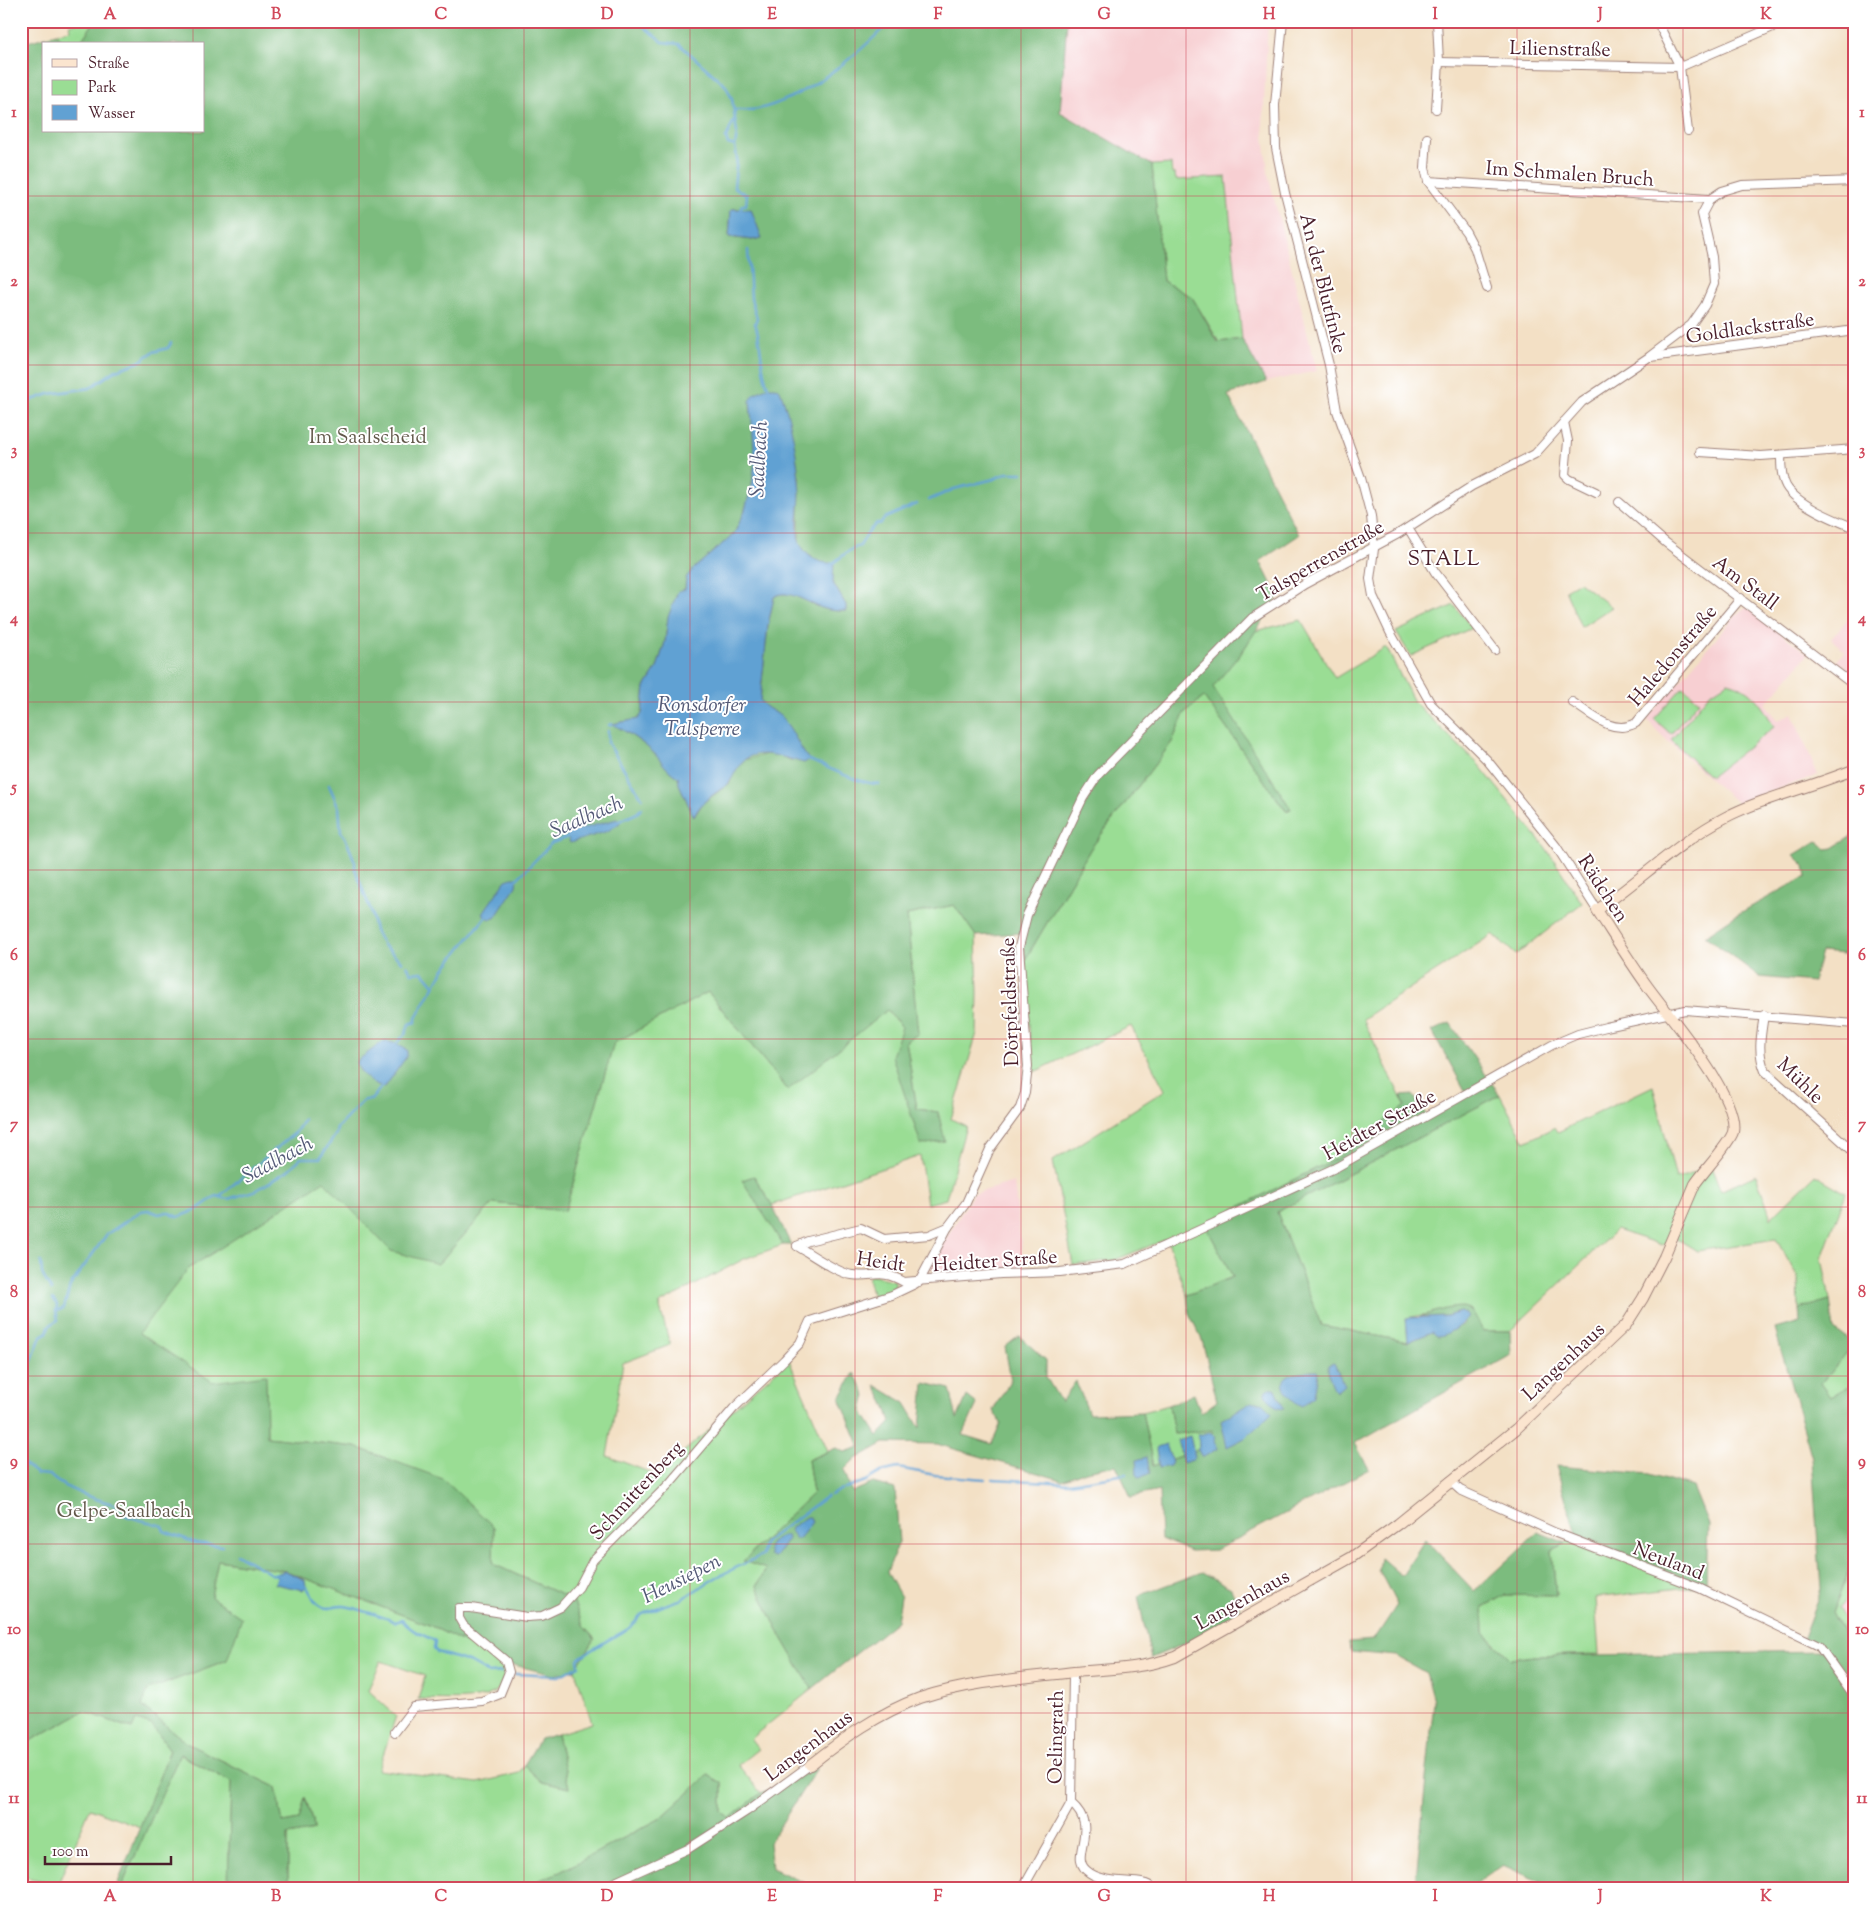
<svg xmlns="http://www.w3.org/2000/svg" width="1876" height="1909" font-family="'Sorts Mill Goudy',serif">
<style>
.built{fill:#f7cfd2}
.green{fill:#9add94;stroke:#727e60}
.forest{fill:#7bbc7e;stroke:#626e54;fill-rule:evenodd}
.water{fill:#61a1d3;stroke:#56607f}
.lines{fill:none;stroke-linecap:round;stroke-linejoin:round}
.stream{stroke:#61a1d3;stroke-width:2.5}
.street-casing{stroke:#9e8078;stroke-width:10}
.secondary-casing{stroke:#9e8078;stroke-width:12}
.street{stroke:#fff;stroke-width:8}
.secondary{stroke:#fbe5cf;stroke-width:10}
.grid{fill:none;stroke:#d1495b;stroke-width:1;stroke-opacity:0.55}
.labels{text-anchor:middle;stroke-width:4;stroke-linejoin:round;paint-order:stroke}
.street-label{font-size:20px;fill:#4a1f2b;stroke:#fff}
.park-label{font-size:20px;fill:#62584a;stroke:#fff}
.water-label{font-size:21px;font-style:italic;fill:#545a77;stroke:#fff}
.neighbourhood-label{font-size:21px;letter-spacing:1px;fill:#4a1f2b;stroke:#fff}
.neatline{fill:none;stroke:#d1495b;stroke-width:2}
.grid-label{font-size:16px;text-anchor:middle;font-weight:bold;fill:#d1495b}
</style>
<rect width="100%" height="100%" fill="#fff"/>
<filter id="ink" filterUnits="userSpaceOnUse"><feTurbulence type="fractalNoise" baseFrequency=".02" numOctaves="2"/><feDisplacementMap in="SourceGraphic" scale="10" xChannelSelector="R" yChannelSelector="G"/><feConvolveMatrix kernelMatrix="1 2 1 2 8 2 1 2 1" color-interpolation-filters="sRGB"/></filter>
<filter id="wash" filterUnits="userSpaceOnUse"><feTurbulence type="fractalNoise" baseFrequency=".0096" numOctaves="4" result="noise"/><feDisplacementMap in="SourceGraphic" scale="20" xChannelSelector="R" yChannelSelector="G"/><feGaussianBlur stdDeviation="1.12" result="paint"/><feColorMatrix in="noise" values="0 0 0 0 0 0 0 0 0 0 0 0 0 0 0 0 0 1.4 0 .05"/><feComposite in="paint" operator="in"/></filter>
<g filter="url(#wash)">
<rect width="100%" height="100%" fill="#f3e0c5"/>
<g class="built">
<polygon points="1067,21 1268,21 1263,125 1268,174 1317,371 1266,382 1242,339 1226,177 1176,180 1171,164 1152,165 1060,112"/>
<polygon points="1748,608 1808,654 1766,704 1778,721 1792,713 1818,775 1737,803 1660,734 1647,719 1737,614 1743,609"/>
<polygon points="1855,610 1855,676 1837,661 1845,651 1831,639"/>
<polygon points="1014,1182 1024,1268 938,1277 938,1269 928,1268 973,1194"/>
<polygon points="1855,1588 1855,1638 1838,1607"/>
</g>
<g class="green">
<polygon points="85,21 95,21 79,44 67,44 55,34 70,30 69,25"/>
<polygon points="1171,164 1172,174 1175,174 1176,180 1226,177 1242,339 1219,342 1192,297 1163,281 1152,165"/>
<path d="M699 464 828 821 508 1147 438 1264 493 1203 565 1211 614 1043 708 992 788 1090 886 1010 902 1027 921 1144 944 1141 938 1112 917 1109 906 1041 918 1034 907 915 954 905 976 936 978 993 977 1033 951 1119 966 1126 946 1199 927 1204 920 1156 772 1205 754 1176 743 1180 783 1245 744 1259 659 1304 670 1345 623 1363 607 1456 657 1475 789 1360 828 1451 808 1460 813 1493 743 1561 766 1569 757 1586 777 1629 812 1689 750 1739 758 1749 738 1765 761 1793 730 1818 722 1813V1783L708 1775 661 1818 560 1872 519 1888H288V1835L315 1830 306 1799 299 1820 283 1823 276 1787 188 1744 142 1706 148 1690 227 1660 211 1597 217 1560 286 1571 429 1625 506 1663C505 1673 504 1685 496 1691 481 1703 437 1699 418 1699L425 1676 381 1661 368 1690 396 1716 378 1770 478 1783 519 1773 524 1765 542 1782 569 1788 557 1734 592 1723 575 1670 595 1639 583 1626 573 1600 493 1564 494 1527 356 1447 267 1437 266 1385 220 1387 21 1363Z"/>
<polygon points="1579,582 1612,607 1581,627 1565,590"/>
<polygon points="1454,605 1472,628 1411,656 1396,632"/>
<polygon points="1301,620 1335,678 1386,647 1414,702 1479,765 1546,848 1582,903 1516,955 1493,934 1363,1019 1405,1106 1337,1158 1205,1224 1233,1277 1187,1295 1167,1239 1115,1260 1073,1265 1053,1161 1165,1090 1131,1026 1032,1073 1025,960 1091,848 1172,742 1185,712 1204,697 1286,811 1291,809 1212,687 1244,649 1255,631"/>
<path d="M1728 682C1752 688 1763 706 1774 727L1710 777 1671 740 1709 694Z"/>
<polygon points="1683,687 1699,701 1671,734 1654,719"/>
<polygon points="1653,1086 1676,1179 1711,1167 1721,1191 1756,1175 1771,1218 1815,1175 1846,1193 1822,1258 1830,1300 1799,1309 1798,1278 1776,1239 1697,1251 1676,1238 1662,1245 1616,1230 1510,1331 1483,1331 1471,1310 1464,1307 1406,1318 1408,1342 1321,1325 1277,1212 1500,1095 1525,1142 1555,1127 1558,1132"/>
<polygon points="871,1275 895,1281 895,1287 891,1291 873,1298 868,1278"/>
<polygon points="1855,1343 1855,1384 1831,1397 1821,1383"/>
<polygon points="1169,1405 1174,1434 1213,1430 1213,1444 1153,1466 1142,1412"/>
<polygon points="1576,1534 1706,1585 1595,1598 1599,1654 1535,1656 1511,1659 1484,1633 1483,1607 1505,1595 1556,1596 1552,1550 1566,1543"/>
<polygon points="1855,1563 1855,1588 1838,1608 1855,1638 1855,1653 1852,1652 1832,1613 1851,1566"/>
<polygon points="84,1711 132,1729 136,1719 152,1725 170,1750 140,1827 90,1808 58,1884 21,1876 21,1746"/>
<polygon points="179,1754 231,1782 228,1888 121,1888"/>
</g>
<g class="forest">
<path d="M95 21H1067L1060 112 1152 165 1163 281 1192 297 1218 342 1242 339 1266 382 1228 395 1299 535 1260 561 1278 597 1244 649 1213 687 1291 809 1286 811 1204 697 1185 712 1172 742 1091 848 1025 960 1023 933 976 936 954 905 907 915 918 1034 906 1041 917 1109 938 1112 945 1141 921 1145 892 1056 902 1027 887 1010 788 1090 708 992 614 1043 565 1211 493 1203 438 1264 391 1251 324 1181 188 1269 139 1333 213 1382 266 1375 267 1437 356 1447 443 1479 494 1527 493 1564 573 1600 583 1626 595 1639 575 1670 554 1675 506 1663 429 1625 286 1571 218 1560 211 1597 242 1618 227 1660 148 1690 142 1706 188 1744 276 1787 283 1823 299 1820 305 1797 315 1830 288 1835V1888H228L231 1782 180 1754 121 1888H116L170 1750 152 1725 136 1720 132 1729 84 1711 21 1746V44L55 34 67 44H44V131H204V44H79ZM731 209H739L762 238 752 240 729 237ZM750 407 792 442 799 477V542L806 553 818 561 833 567V583L846 605V611C838 611 830 611 822 608 809 604 787 587 774 597L768 625 760 700 762 705 775 712 809 760H790L778 754H767L744 760 733 773 730 783 703 803 694 817 679 784 678 777C668 772 662 761 653 752 641 741 627 732 613 724L638 719 642 714 645 687 657 668 665 642 668 618 685 589 686 578 693 569 734 534 744 513 752 485 755 460 754 425ZM387 1042 404 1048 396 1070 385 1087C370 1083 365 1073 358 1060Z"/>
<polygon points="1855,834 1855,955 1821,952 1813,982 1760,977 1705,936 1738,914 1807,876 1805,866 1794,855 1817,841 1826,849 1833,848"/>
<path d="M1450 1023 1500 1095 1277 1212 1321 1325 1408 1342 1432 1332 1450 1331 1464 1324 1460 1312 1447 1316 1419 1317C1430 1313 1462 1302 1471 1310 1476 1315 1479 1325 1483 1331H1510L1511 1355 1355 1443 1369 1469 1216 1550 1190 1551 1161 1539 1159 1491 1131 1497 1116 1465 1086 1471 1062 1480 937 1444 884 1443 854 1460 844 1470 852 1492 873 1483 895 1489 899 1542 887 1572 901 1597 897 1621 812 1689 777 1629 757 1586 766 1569 743 1561 813 1493 808 1460 836 1448 845 1452 860 1447 840 1398 854 1373 866 1395 862 1411 878 1436 891 1422 886 1407 875 1385 905 1403 920 1428 924 1383 950 1389 957 1419 967 1396 977 1404 963 1435 992 1444 1001 1423 993 1410 1011 1380 1005 1347 1019 1336 1046 1360V1377L1061 1402 1076 1381 1089 1414 1142 1412 1153 1466 1213 1444 1212 1430 1174 1434 1169 1405 1194 1394 1201 1413 1217 1401 1202 1340 1189 1313 1187 1295 1233 1277 1205 1224 1337 1158 1405 1106 1401 1096 1413 1095 1427 1116 1467 1094 1432 1031Z"/>
<polygon points="754,1176 772,1205 791,1245 783,1245 742,1180"/>
<polygon points="1830,1300 1834,1330 1855,1343 1821,1383 1831,1397 1855,1384 1855,1563 1851,1566 1832,1613 1852,1652 1855,1653 1855,1888 1546,1888 1547,1885 1503,1865 1470,1888 1415,1888 1434,1701 1426,1673 1396,1656 1350,1652 1349,1642 1374,1640 1397,1605 1379,1570 1381,1558 1402,1576 1425,1539 1474,1591 1538,1532 1566,1543 1552,1550 1556,1596 1505,1595 1483,1607 1484,1633 1511,1659 1535,1656 1823,1651 1802,1640 1821,1590 1812,1458 1775,1329 1800,1322 1799,1309"/>
<polygon points="1556,1466 1649,1474 1693,1487 1708,1524 1706,1585 1576,1534"/>
<polygon points="1202,1572 1231,1588 1241,1611 1189,1642 1151,1658 1138,1596"/>
<polygon points="557,1734 569,1788 542,1782 524,1765 540,1739"/>
<polygon points="817,1768 769,1843 772,1868 811,1886 824,1888 628,1888 625,1883 613,1888 519,1888 560,1872 661,1818 708,1775 722,1783 722,1812 730,1818 761,1793"/>
</g>
<g class="water">
<polygon points="731,209 751,209 762,238 752,240 729,237"/>
<path d="M768 387H775L780 390C792 422 798 459 800 493 800 506 795 532 800 543 806 557 819 564 834 563L833 583 846 605V611C839 611 830 611 822 608 809 604 787 587 774 597L768 625 760 700C765 709 777 711 784 720 794 732 799 747 809 760L804 763C786 759 757 745 741 763 736 769 731 782 727 785 714 794 700 802 694 817L679 784 678 777C668 772 662 762 654 753 641 741 627 732 612 724L638 719 642 714 645 687 657 668 665 642 668 617 678 591 685 589 686 578 693 569 734 534 744 513 752 485 755 460 750 401 754 394Z"/>
<polygon points="617,819 620,823 608,831 570,843 566,833"/>
<polygon points="512,878 517,878 516,886 495,918 490,919 482,914 506,880"/>
<path d="M384 1041 395 1043 407 1050V1056L385 1087C374 1086 360 1075 357 1064L358 1060Z"/>
<path d="M1460 1312 1466 1313 1468 1317C1464 1324 1445 1337 1437 1336L1432 1332 1408 1342 1406 1318 1447 1316Z"/>
<path d="M1334 1363 1344 1385 1336 1392C1331 1383 1328 1375 1328 1365Z"/>
<path d="M1310 1371H1317L1318 1373 1314 1396 1302 1406C1293 1403 1274 1383 1289 1375 1295 1373 1304 1373 1310 1371Z"/>
<polygon points="1269,1389 1275,1389 1277,1391 1284,1409 1277,1408 1265,1395 1265,1392"/>
<polygon points="1252,1402 1261,1402 1272,1413 1245,1438 1227,1447 1221,1420"/>
<polygon points="1210,1432 1214,1436 1217,1449 1202,1458 1197,1448 1199,1447 1198,1435"/>
<polygon points="1190,1436 1195,1457 1193,1460 1183,1463 1177,1440"/>
<polygon points="1166,1444 1172,1462 1170,1466 1159,1468 1156,1449 1157,1447"/>
<polygon points="1147,1457 1150,1473 1140,1478 1137,1476 1136,1460"/>
<polygon points="806,1517 810,1517 812,1522 800,1538 796,1539 790,1531 791,1528"/>
<polygon points="782,1536 787,1536 788,1539 775,1557 770,1556 768,1548 771,1543"/>
<polygon points="286,1571 305,1580 306,1586 303,1590 275,1584 278,1573"/>
</g>
<g class="lines">
<g class="stream">
<polyline points="637,21 663,42 679,44 726,86 732,99 737,133 735,146 737,158 734,187 747,195 746,205 742,205 740,212"/>
<path d="M735 110C742 110 751 111 758 109 802 100 860 54 890 21"/>
<polyline points="734,120 726,138 728,144 735,146"/>
<path d="M748 250 751 299 757 318 755 323C763 345 759 368 769 389"/>
<polyline points="21,404 49,394 90,388 116,370 139,362 153,352 168,348 171,343"/>
<polyline points="929,500 954,489 994,479 1007,473 1022,473"/>
<path d="M831 564C841 559 848 548 860 546L868 532 877 523 880 524 885 518 917 504"/>
<polyline points="609,725 612,724"/>
<polyline points="608,731 608,743 642,798"/>
<path d="M806 759C829 767 855 783 879 784"/>
<polyline points="329,785 339,808 341,832 345,837 355,862 355,869 371,911 375,931 383,945 402,962"/>
<polyline points="617,822 637,813 642,808"/>
<polyline points="515,881 552,843 571,836"/>
<polyline points="407,965 411,973 423,972 434,985"/>
<polyline points="395,1045 406,1033 409,1024 416,1022 416,1018 444,969 488,914"/>
<polyline points="221,1195 296,1132 304,1119"/>
<polyline points="41,1262 42,1274 51,1290"/>
<polyline points="53,1299 57,1305 56,1311"/>
<polyline points="21,1389 41,1336 47,1333 49,1326 58,1320 56,1311 64,1308 70,1286 107,1234 141,1211 148,1210 159,1214 167,1212 178,1217 196,1210 216,1196 228,1199 257,1190 287,1171 301,1158 320,1158 336,1134 337,1128 364,1100 371,1100 382,1086"/>
<path d="M21 1462 37 1474 50 1475C59 1487 97 1500 113 1504 117 1507 116 1510 120 1513 133 1520 149 1521 162 1526L164 1531 196 1543 222 1546"/>
<polyline points="993,1479 1070,1483 1126,1474"/>
<polyline points="845,1488 866,1481 881,1472 898,1468 935,1475 985,1479"/>
<polyline points="831,1495 842,1489"/>
<polyline points="236,1554 271,1574 279,1575"/>
<path d="M305 1586C313 1592 311 1601 321 1606 330 1611 335 1605 344 1606 353 1607 388 1618 395 1622L402 1620C410 1631 424 1635 435 1641L434 1649 437 1652 471 1663 489 1673 501 1672"/>
<path d="M515 1674 559 1676 579 1666 578 1659C594 1647 611 1639 628 1629 635 1625 635 1620 641 1615 644 1613 677 1600 680 1600L717 1577 762 1555 764 1544 769 1539 827 1496"/>
</g>
</g>
</g>
<g filter="url(#ink)">
<g class="lines">
<defs>
<g id="street">
<polyline points="1283,21 1275,105 1276,148 1285,193 1329,365 1337,411 1361,478 1371,516 1374,549 1370,579 1373,596 1390,632 1431,704 1487,760 1556,846 1597,910"/>
<polyline points="1657,21 1680,67 1688,131"/>
<polyline points="1439,62 1680,67 1787,21"/>
<polyline points="1436,109 1439,62 1437,21"/>
<polyline points="1427,138 1425,168 1428,181 1466,232 1475,249 1487,288"/>
<polyline points="1428,181 1710,199"/>
<polyline points="1651,357 1855,330"/>
<polyline points="1564,422 1568,441 1565,475 1569,479 1596,492"/>
<polyline points="1700,452 1761,456 1855,449"/>
<path d="M1781 455C1781 465 1781 477 1786 486 1797 505 1835 520 1855 528"/>
<polyline points="1619,502 1665,542 1855,686"/>
<polyline points="1408,528 1435,572 1495,650"/>
<path d="M1572 702C1591 714 1613 736 1636 723L1741 598"/>
<path d="M1764 1015C1761 1035 1757 1052 1765 1071L1855 1153"/>
<path d="M797 1246C811 1254 837 1273 852 1275 875 1278 880 1268 904 1282L1001 1274 1060 1272 1125 1264 1337 1167 1552 1045 1578 1034 1606 1027 1685 1010 1855 1024"/>
<polyline points="797,1246 808,1241 861,1228 884,1239 929,1235 948,1227"/>
<polyline points="919,1282 948,1227 966,1203 990,1149 1020,1108 1025,1093 1028,1066 1019,947 1027,915 1083,798 1098,775 1252,618 1305,584 1398,534 1472,486 1535,454 1582,402 1649,357 1691,325 1705,305 1714,284 1712,257 1702,214 1710,199 1722,191 1742,185 1855,181"/>
<polyline points="1450,1481 1460,1490 1556,1533 1699,1588 1819,1646 1855,1697"/>
<polyline points="395,1732 414,1707 482,1701 500,1694 509,1672 506,1661 463,1625 459,1618 459,1608 471,1608 527,1617 542,1616 561,1607 579,1587 593,1560 669,1484 734,1408 784,1360 800,1343 810,1321 892,1295 915,1284"/>
<path d="M1071 1803C1101 1828 1069 1854 1086 1870 1104 1887 1144 1877 1152 1888"/>
<polyline points="602,1888 688,1849 747,1811 810,1765"/>
<polyline points="1023,1888 1071,1803 1073,1673"/>
</g>
<path id="secondary" d="M810 1765C844 1738 879 1713 920 1698 968 1682 1023 1678 1074 1672 1108 1669 1142 1669 1175 1657L1352 1557 1398 1524 1516 1429 1626 1325 1643 1298 1664 1257 1695 1184C1703 1172 1730 1143 1733 1132 1740 1097 1669 1016 1648 987 1630 962 1614 936 1597 910 1641 880 1679 841 1726 817 1767 796 1813 787 1855 769"/>
</defs>
<use href="#street" class="street-casing"/>
<use href="#secondary" class="secondary-casing"/>
<use href="#street" class="street"/>
<use href="#secondary" class="secondary"/>
</g>
</g>
<path class="grid" d="M193 21V44M359 21V1888M524 21V1888M690 21V1888M855 21V1888M1021 21V1888M1186 21V1888M1352 21V1888M1517 21V1888M1683 21V1888M193 131V1888M21 196H1855M21 365H1855M21 533H1855M21 702H1855M21 870H1855M21 1039H1855M21 1207H1855M21 1376H1855M21 1544H1855M21 1713H1855"/>
<g class="labels">
<g class="street-label">
<text transform="translate(1560 48) rotate(1)" y="7">Lilienstraße</text>
<text transform="translate(1570 173) rotate(4)" y="7">Im Schmalen Bruch</text>
<text transform="translate(1324 283) rotate(76)" y="7">An der Blutfinke</text>
<text transform="translate(1750 327) rotate(-8)" y="7">Goldlackstraße</text>
<text transform="translate(1320 560) rotate(-30)" y="7">Talsperrenstraße</text>
<text transform="translate(1746 582) rotate(37)" y="7">Am Stall</text>
<text transform="translate(1672 655) rotate(-50)" y="7">Haledonstraße</text>
<text transform="translate(1604 888) rotate(57)" y="7">Rädchen</text>
<text transform="translate(1009 1002) rotate(-92)" y="7">Dörpfeldstraße</text>
<text transform="translate(1801 1080) rotate(44)" y="7">Mühle</text>
<text transform="translate(1379 1124) rotate(-29)" y="7">Heidter Straße</text>
<text transform="translate(995 1260) rotate(-4)" y="7">Heidter Straße</text>
<text transform="translate(881 1261) rotate(8)" y="7">Heidt</text>
<text transform="translate(1563 1361) rotate(-43)" y="7">Langenhaus</text>
<text transform="translate(636 1490) rotate(-47)" y="7">Schmittenberg</text>
<text transform="translate(1669 1560) rotate(21)" y="7">Neuland</text>
<text transform="translate(1242 1599) rotate(-29)" y="7">Langenhaus</text>
<text transform="translate(1055 1737) rotate(-89)" y="7">Oelingrath</text>
<text transform="translate(808 1745) rotate(-37)" y="7">Langenhaus</text>
</g>
<g class="park-label">
<text x="368" y="443">Im Saalscheid</text>
<text x="124" y="1517">Gelpe-Saalbach</text>
</g>
<g class="water-label">
<text transform="translate(758 459) rotate(-87)" y="7">Saalbach</text>
<text x="702" y="711">Ronsdorfer<tspan x="702" dy="24">Talsperre</tspan></text>
<text transform="translate(586 816) rotate(-23)" y="7">Saalbach</text>
<text transform="translate(277 1159) rotate(-28)" y="7">Saalbach</text>
<text transform="translate(681 1578) rotate(-27)" y="7">Heusiepen</text>
</g>
<g class="neighbourhood-label">
<text x="1444" y="565">STALL</text>
</g>
</g>
<rect width="1876" height="1909" fill="none" stroke="#fff" stroke-width="55"/>
<rect x="42" y="42" width="162" height="90" fill="#ffffff" stroke="#b7a5aa"/>
<rect x="52" y="59" width="25" height="8" fill="#fbe5cf" stroke="#b7a5aa"/>
<text x="88" y="68" font-size="15" fill="#4a1f2b">Straße</text>
<rect x="52" y="80" width="25" height="15" fill="#9add94" stroke="#b7a5aa"/>
<text x="88" y="92" font-size="15" fill="#4a1f2b">Park</text>
<rect x="52" y="105" width="25" height="15" fill="#61a1d3" stroke="#b7a5aa"/>
<text x="88" y="118" font-size="15" fill="#4a1f2b">Wasser</text>
<path d="M45 1856v8h126v-8" fill="none" stroke="#4a1f2b" stroke-width="2.5"/>
<text x="52" y="1856" font-size="15" fill="#4a1f2b" stroke="#ffffff" stroke-width="4" paint-order="stroke">100 m</text>
<rect x="28" y="28" width="1820" height="1854" class="neatline"/>
<g class="grid-label">
<text x="110" y="19">A</text>
<text x="276" y="19">B</text>
<text x="441" y="19">C</text>
<text x="607" y="19">D</text>
<text x="772" y="19">E</text>
<text x="938" y="19">F</text>
<text x="1104" y="19">G</text>
<text x="1269" y="19">H</text>
<text x="1435" y="19">I</text>
<text x="1600" y="19">J</text>
<text x="1766" y="19">K</text>
<text x="14" y="117">1</text>
<text x="1862" y="117">1</text>
<text x="14" y="286">2</text>
<text x="1862" y="286">2</text>
<text x="14" y="455">3</text>
<text x="1862" y="455">3</text>
<text x="14" y="623">4</text>
<text x="1862" y="623">4</text>
<text x="14" y="792">5</text>
<text x="1862" y="792">5</text>
<text x="14" y="960">6</text>
<text x="1862" y="960">6</text>
<text x="14" y="1129">7</text>
<text x="1862" y="1129">7</text>
<text x="14" y="1297">8</text>
<text x="1862" y="1297">8</text>
<text x="14" y="1466">9</text>
<text x="1862" y="1466">9</text>
<text x="14" y="1634">10</text>
<text x="1862" y="1634">10</text>
<text x="14" y="1803">11</text>
<text x="1862" y="1803">11</text>
<text x="110" y="1901">A</text>
<text x="276" y="1901">B</text>
<text x="441" y="1901">C</text>
<text x="607" y="1901">D</text>
<text x="772" y="1901">E</text>
<text x="938" y="1901">F</text>
<text x="1104" y="1901">G</text>
<text x="1269" y="1901">H</text>
<text x="1435" y="1901">I</text>
<text x="1600" y="1901">J</text>
<text x="1766" y="1901">K</text>
</g>
</svg>
